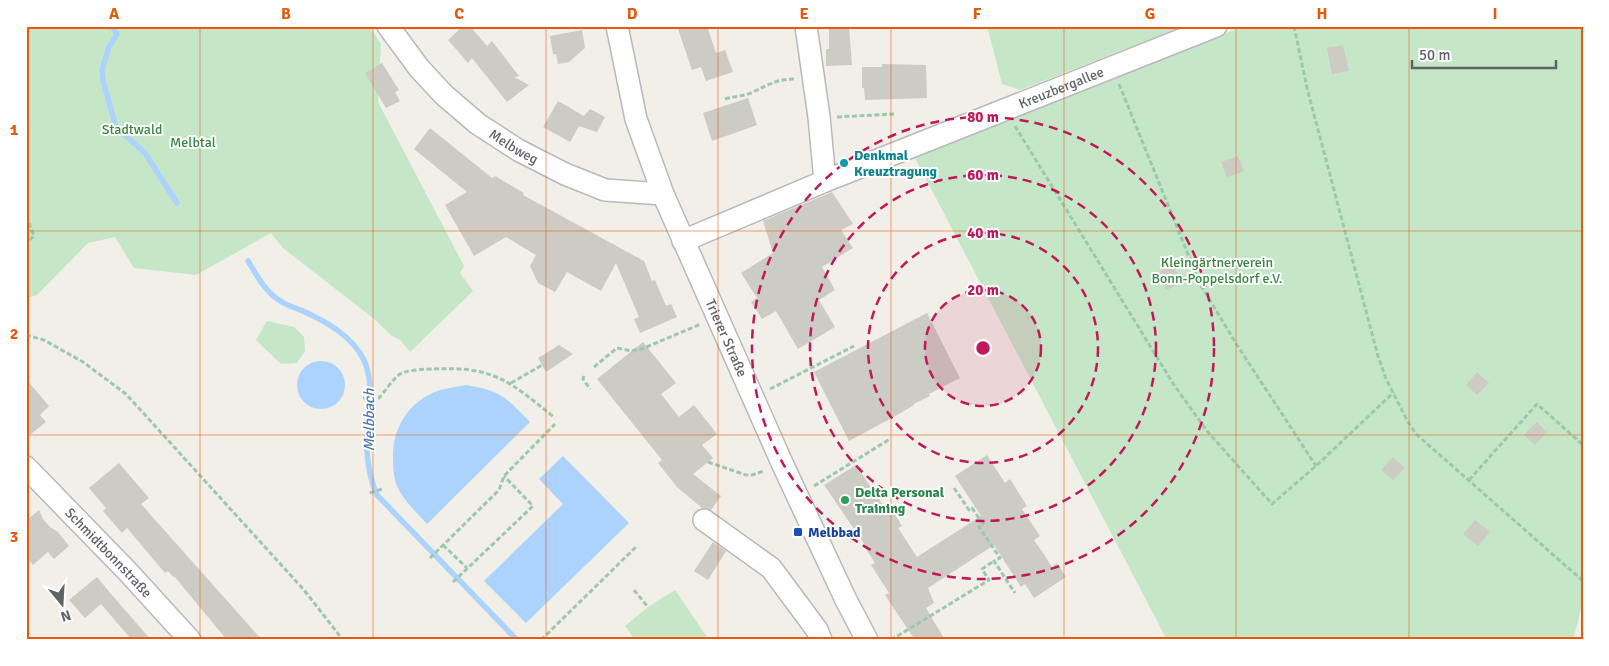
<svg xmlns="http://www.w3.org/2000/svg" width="1609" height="666" font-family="Signika,sans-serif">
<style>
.green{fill:#c5e7c8}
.water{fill:#abd3fe}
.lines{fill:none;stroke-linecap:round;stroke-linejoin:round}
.stream{stroke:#abd3fe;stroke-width:5.5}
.building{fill:#cccbc4}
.minor-casing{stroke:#b8b9be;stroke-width:24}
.path{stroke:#9ec8ae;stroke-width:3;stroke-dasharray:5 2.5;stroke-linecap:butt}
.minor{stroke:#fff;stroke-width:21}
.grid{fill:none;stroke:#e8590c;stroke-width:1;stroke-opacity:0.55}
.ring{fill:none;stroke:#c2185b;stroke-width:2.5;stroke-dasharray:9 6}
.culture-dot{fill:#0f9aa8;stroke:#fff;stroke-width:2}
.leisure-dot{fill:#2e9e5b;stroke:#fff;stroke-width:2}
.transit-dot{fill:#1a4fb4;stroke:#fff;stroke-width:2}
.labels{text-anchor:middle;stroke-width:4;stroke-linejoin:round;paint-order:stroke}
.street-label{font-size:14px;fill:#5f6268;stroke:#fff}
.park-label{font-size:14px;fill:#378641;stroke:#fff}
.culture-label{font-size:14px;font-weight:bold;fill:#0d838f;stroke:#fff;text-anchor:start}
.leisure-label{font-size:14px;font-weight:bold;fill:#27864d;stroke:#fff;text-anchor:start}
.transit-label{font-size:14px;font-weight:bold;fill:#164399;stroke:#fff;text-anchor:start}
.water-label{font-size:15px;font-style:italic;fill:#4877ba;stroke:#fff}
.centre{fill:#c2185b;stroke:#fff;stroke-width:2.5}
.ring-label{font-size:15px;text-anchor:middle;font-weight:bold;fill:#c2185b;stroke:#fff;stroke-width:4;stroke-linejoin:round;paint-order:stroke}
.neatline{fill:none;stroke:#e8590c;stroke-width:2}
.grid-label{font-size:16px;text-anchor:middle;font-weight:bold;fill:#e8590c}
</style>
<rect width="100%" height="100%" fill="#f1efe8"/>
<g class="green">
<polygon points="26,26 369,26 381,44 378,102 464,266 460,273 473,291 410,352 400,340 392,336 373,318 283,248 271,233 196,275 134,268 115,237 88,243 37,295 26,298"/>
<polygon points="987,26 1184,26 1020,90 1002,84"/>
<polygon points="1244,26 1583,26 1583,602 1573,640 1167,640 915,158"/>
<polygon points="267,321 294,327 304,337 305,351 297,363 281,364 256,340"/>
<polygon points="675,590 709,640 635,640 625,626 648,607"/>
</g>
<g class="water">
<circle cx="321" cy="385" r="24"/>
<path d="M466 385C501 391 505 396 530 422L427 524C417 513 405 502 398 488 393 479 393 464 393 454 394 424 411 400 440 390 448 388 457 387 466 385Z"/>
<polygon points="563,456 629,523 526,623 484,581 563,504 539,479"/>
</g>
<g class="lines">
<g class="stream">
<polyline points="112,26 117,34 109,47 102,70 103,81 116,127 145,153 177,203"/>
<path d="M248 261C257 276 266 293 282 302 288 306 296 308 303 311 327 322 352 336 364 360 377 389 365 422 367 451 368 466 371 482 377 495L517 640"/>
</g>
</g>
<g class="building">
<polygon points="463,26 470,26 487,46 492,41 519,76 514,77 529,85 507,102 472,58 468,63 448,40"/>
<polygon points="677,26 707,26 716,53 725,50 733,72 706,81 701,67 692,70"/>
<polygon points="829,26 849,27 852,65 826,66 826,49 829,49"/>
<polygon points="582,30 585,48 569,62 558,64 556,54 553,54 550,36"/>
<polygon points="1343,45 1349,71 1332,74 1327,48"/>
<polygon points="382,63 399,90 395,92 400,101 386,108 365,73"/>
<polygon points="882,64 926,65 927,98 865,100 864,88 862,88 862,67 882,67"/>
<polygon points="748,98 757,125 712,141 703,113"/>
<polygon points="558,101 584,116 590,109 605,117 597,132 579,126 570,142 543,127"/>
<polygon points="430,128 492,178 495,176 524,193 523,195 644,261 652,281 655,280 666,306 671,304 677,317 640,333 634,319 639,317 616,263 601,291 567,272 555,292 538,283 530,266 536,255 506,237 474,256 445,205 467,192 414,149"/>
<polygon points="1238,156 1244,171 1227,178 1221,162"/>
<polygon points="832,192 853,224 841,230 853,248 822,267 835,290 819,300 835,327 798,349 776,311 762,319 751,302 757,298 741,273 773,253 763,221"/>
<polygon points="1173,265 1182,283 1166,290 1158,272"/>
<polygon points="927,313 960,378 929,394 930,396 914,404 914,405 899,414 849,441 814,372"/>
<polygon points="643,342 676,383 661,394 679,417 694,405 717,434 702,445 713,458 693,474 721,496 711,510 702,508 677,487 658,463 662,460 597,379"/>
<polygon points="559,345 573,354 546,372 538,358"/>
<polygon points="1477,372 1489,383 1477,395 1466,385"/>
<polygon points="26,379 49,406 40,415 46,422 26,438"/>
<polygon points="1537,422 1547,432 1535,445 1524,435"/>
<polygon points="987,455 1005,483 1010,479 1027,506 1022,509 1040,536 1034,540 1043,553 1052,567 1057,563 1066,577 1034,598 1025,584 1021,587 994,545 928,588 934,603 926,608 945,640 915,640 885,595 889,593 871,565 875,563 866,549 867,548 824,485 856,465 889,514 893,511 902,526 898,528 917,557 981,516 955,476"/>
<polygon points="1393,457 1405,468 1393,480 1381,470"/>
<polygon points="119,463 149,498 141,504 262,640 227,640 174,576 173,577 168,571 165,573 127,528 122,533 103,511 106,508 89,488"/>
<polygon points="39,510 43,519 50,527 58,532 69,546 54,559 48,552 33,565 26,557 26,521"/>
<polygon points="1475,520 1490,532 1478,546 1463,534"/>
<polygon points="713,542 726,551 708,580 694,571"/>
<polygon points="97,577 112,595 151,640 132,640 101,604 85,618 69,600"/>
</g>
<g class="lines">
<defs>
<g id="minor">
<path id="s1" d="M388 26 419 68 444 95 478 124 518 150 565 174 605 190 663 194"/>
<path id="s2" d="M617 26 636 119 663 194 782 463 846 600 867 640"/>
<polyline points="806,26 819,117 825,181"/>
<path id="s3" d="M683 241 825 181 1216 26"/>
<path id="s4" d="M26 467 129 573 190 640"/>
<polyline points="704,520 771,568 817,630 821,640"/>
</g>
</defs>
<use href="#minor" class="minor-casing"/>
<g class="path">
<polyline points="1294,26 1307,88 1378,356 1386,379 1408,422 1416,434 1583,581"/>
<polyline points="1119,84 1200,284 1237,345 1316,466"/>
<path d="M725 99C734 96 743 97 753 92 768 85 776 79 795 79"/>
<polyline points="837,117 894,114"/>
<polyline points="1015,126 1174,385 1207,431 1272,504 1316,466 1394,392"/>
<polyline points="26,216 34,236 26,243"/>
<polyline points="26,335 44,340 83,362 126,394 304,590 343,640"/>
<polyline points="594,367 617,348 632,351 644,348 701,324"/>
<polyline points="584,376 583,379 590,389"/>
<polyline points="511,383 542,365"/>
<polyline points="770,389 854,346"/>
<path d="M363 398H379C384 392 394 378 400 374 407 370 425 369 434 369 495 366 510 382 555 418"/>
<polyline points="708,462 746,475 752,475 764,471"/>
<polyline points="1469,480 1537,404 1583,445"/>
<polyline points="814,486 890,439"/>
<polyline points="954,488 969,510 972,508 983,524 979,527 1000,558 994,561 1015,593"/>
<polyline points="370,493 382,489"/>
<polyline points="443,545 467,568"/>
<polyline points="430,558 499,490 504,476 555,424"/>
<polyline points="453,582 533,506 504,476"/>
<polyline points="634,590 648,607"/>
<polyline points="541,640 637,546"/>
<polyline points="891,640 989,580 982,569 994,561"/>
</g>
<use href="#minor" class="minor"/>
</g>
<path class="grid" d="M200 26V640M373 26V640M546 26V640M718 26V640M891 26V640M1064 26V640M1236 26V640M1409 26V640M26 231H1583M26 435H1583"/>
<circle cx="983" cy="348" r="58" fill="#c2185b" fill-opacity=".12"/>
<g class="ring">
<circle cx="983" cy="348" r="58"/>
<circle cx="983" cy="348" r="115"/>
<circle cx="983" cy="348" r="173"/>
<circle cx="983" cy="348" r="231"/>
</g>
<circle class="culture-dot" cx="844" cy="163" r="5"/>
<circle class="leisure-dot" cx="845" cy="500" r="5"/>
<rect class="transit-dot" x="793" y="527" width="10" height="10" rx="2.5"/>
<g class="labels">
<g class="street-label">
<text dy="5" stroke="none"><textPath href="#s3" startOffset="408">Kreuzbergallee</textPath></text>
<text dy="5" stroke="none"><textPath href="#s1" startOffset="176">Melbweg</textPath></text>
<text dy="5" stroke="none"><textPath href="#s2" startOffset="332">Trierer Straße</textPath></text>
<text dy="5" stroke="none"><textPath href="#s4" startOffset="119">Schmidtbonnstraße</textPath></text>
</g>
<g class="park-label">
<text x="132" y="134">Stadtwald</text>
<text x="193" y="147">Melbtal</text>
<text x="1217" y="267">Kleingärtnerverein<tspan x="1217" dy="16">Bonn-Poppelsdorf e.V.</tspan></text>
</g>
<g class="culture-label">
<text x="854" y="160">Denkmal<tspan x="854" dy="16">Kreuztragung</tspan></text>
</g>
<g class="leisure-label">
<text x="855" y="497">Delta Personal<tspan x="855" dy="16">Training</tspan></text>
</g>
<g class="transit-label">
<text x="808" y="537">Melbbad</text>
</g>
<g class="water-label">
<text transform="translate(369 420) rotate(-90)" y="5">Melbbach</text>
</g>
</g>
<circle cx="983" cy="348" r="8" class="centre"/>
<g class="ring-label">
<text x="983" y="122">80 m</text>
<text x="983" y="180">60 m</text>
<text x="983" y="238">40 m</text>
<text x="983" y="295">20 m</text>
</g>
<rect width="1609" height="666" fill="none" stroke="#ffffff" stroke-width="55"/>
<g transform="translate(62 604) rotate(162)" stroke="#ffffff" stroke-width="4" paint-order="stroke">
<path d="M0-4L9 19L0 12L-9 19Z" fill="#5f6268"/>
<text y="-8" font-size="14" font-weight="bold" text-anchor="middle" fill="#5f6268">N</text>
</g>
<path d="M1412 60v8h144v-8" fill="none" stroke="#5f6268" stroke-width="2.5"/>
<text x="1419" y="60" font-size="15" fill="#5f6268" stroke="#ffffff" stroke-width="4" paint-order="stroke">50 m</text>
<rect x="28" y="28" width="1554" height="610" class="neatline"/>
<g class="grid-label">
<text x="114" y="19">A</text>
<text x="286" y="19">B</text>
<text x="459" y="19">C</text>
<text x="632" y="19">D</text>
<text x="804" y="19">E</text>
<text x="977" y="19">F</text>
<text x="1150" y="19">G</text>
<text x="1322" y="19">H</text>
<text x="1495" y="19">I</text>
<text x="14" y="135">1</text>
<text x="14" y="339">2</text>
<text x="14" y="542">3</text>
</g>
</svg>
